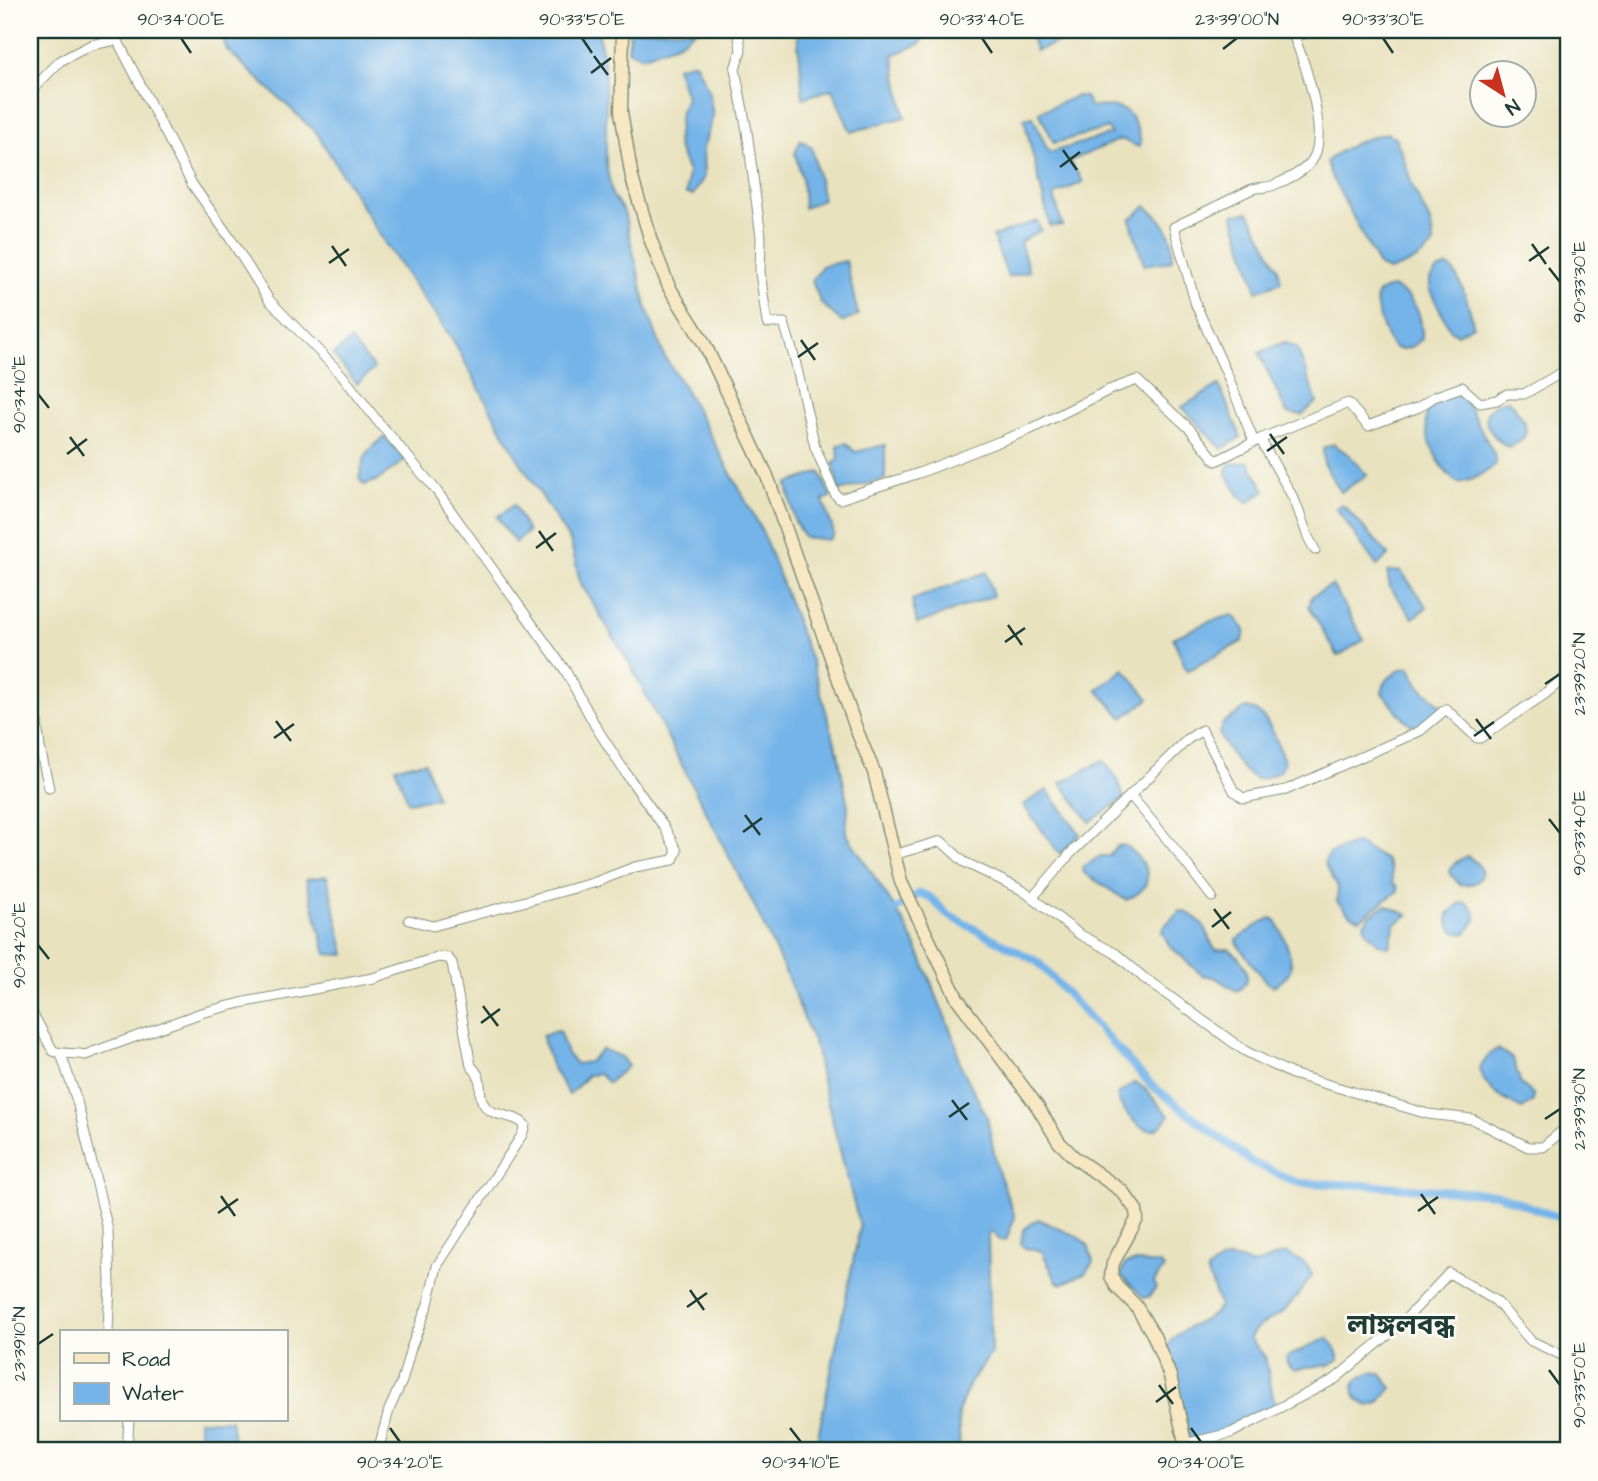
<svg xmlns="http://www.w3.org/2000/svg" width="1598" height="1481" font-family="'Architects Daughter','Noto Sans Bengali',sans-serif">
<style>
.water{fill:#74b4e8;stroke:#4a788e;stroke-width:2}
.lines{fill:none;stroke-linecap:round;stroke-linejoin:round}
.canal{stroke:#74b4e8;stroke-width:8}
.street-casing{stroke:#84907a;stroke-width:11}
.secondary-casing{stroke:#84907a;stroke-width:15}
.street{stroke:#fff;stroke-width:9}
.secondary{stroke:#f7e8c3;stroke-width:12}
.ticks{fill:none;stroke:#1f3d34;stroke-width:2.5}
.labels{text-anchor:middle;stroke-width:5;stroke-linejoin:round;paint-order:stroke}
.quarter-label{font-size:28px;font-weight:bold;fill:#1f3d34;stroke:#fdfcf7}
.neatline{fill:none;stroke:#1f3d34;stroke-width:2.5}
.ticks-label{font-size:18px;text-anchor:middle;fill:#1f3d34}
</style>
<rect width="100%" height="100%" fill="#fdfcf7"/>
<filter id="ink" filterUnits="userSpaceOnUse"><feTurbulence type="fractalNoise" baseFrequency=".0143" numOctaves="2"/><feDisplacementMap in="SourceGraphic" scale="14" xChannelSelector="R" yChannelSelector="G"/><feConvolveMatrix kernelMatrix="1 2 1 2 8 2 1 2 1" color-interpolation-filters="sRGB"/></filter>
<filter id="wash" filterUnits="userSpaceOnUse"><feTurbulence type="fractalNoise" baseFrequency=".00686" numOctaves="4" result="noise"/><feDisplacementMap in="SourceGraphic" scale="28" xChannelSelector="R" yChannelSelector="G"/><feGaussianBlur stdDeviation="1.57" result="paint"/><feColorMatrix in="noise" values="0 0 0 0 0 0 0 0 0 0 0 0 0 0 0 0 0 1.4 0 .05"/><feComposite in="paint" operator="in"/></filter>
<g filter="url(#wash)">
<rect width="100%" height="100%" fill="#e9e2bf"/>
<g class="water">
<polygon points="220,30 598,30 604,65 606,101 606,163 612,195 624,212 646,306 664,356 684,387 762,531 813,666 838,753 848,807 846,833 905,924 920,955 956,1044 959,1062 987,1117 997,1168 1015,1217 1006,1240 1000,1240 991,1231 988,1236 991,1353 969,1385 958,1412 960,1451 815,1451 860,1227 820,1073 816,1049 787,976 755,907 632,668 580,582 571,543 514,452 454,342 386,245 316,132 227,50"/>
<polygon points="630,30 696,30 679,43 642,57 628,50"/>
<polygon points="797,30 929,30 920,44 893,55 905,117 851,132 832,89 803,98"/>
<polygon points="1028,30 1089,30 1036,51"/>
<polygon points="695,62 709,91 713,116 703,148 704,177 693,195 686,194 688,172 677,145 680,115 686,97 676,67"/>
<path d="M1076 96 1085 97 1090 107C1124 105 1132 107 1141 142L1139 147 1121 139 1070 161 1083 182 1054 195 1062 225 1050 226 1024 119 1033 117 1049 153 1111 134 1108 128 1054 143 1039 112Z"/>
<path d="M1387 133 1395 138 1402 153 1413 188 1430 222 1434 244C1422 259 1407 265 1389 271L1379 266 1373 255 1330 173 1327 161C1345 146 1365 138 1387 133Z"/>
<polygon points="801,140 812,148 823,199 804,208 802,179 795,153"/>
<path d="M1146 206C1163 219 1177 238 1171 261L1144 265 1130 219Z"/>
<polygon points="1249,212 1278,268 1281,282 1257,291 1233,214"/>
<polygon points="1037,221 1041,230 1020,242 1029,271 1008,277 993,236"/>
<polygon points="846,261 858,315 842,322 821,303 812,281 822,266"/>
<path d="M1448 266C1460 273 1471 311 1473 325L1457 334 1451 331 1430 291V279L1437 270Z"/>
<path d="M1392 287C1415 295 1423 317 1422 339 1416 345 1404 352 1395 348 1387 344 1373 303 1377 295 1380 290 1387 288 1392 287Z"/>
<polygon points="351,340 374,369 357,384 333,355"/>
<polygon points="1284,342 1297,348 1317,402 1302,415 1287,413 1259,353"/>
<polygon points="1219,385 1241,437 1222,449 1182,407"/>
<path d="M1456 391 1465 399 1496 458V464C1485 474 1473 480 1459 483 1442 477 1418 427 1428 410 1434 401 1447 396 1456 391Z"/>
<path d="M1508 400C1523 416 1539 437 1508 447 1485 433 1473 407 1508 400Z"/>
<path d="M385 437 405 460 378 480 364 485 359 479C364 455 366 451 385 437Z"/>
<polygon points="846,443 855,452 885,445 885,479 839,491 833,464 839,459 838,445"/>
<polygon points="1333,444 1348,454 1367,475 1341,492 1324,465 1323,448"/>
<polygon points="1249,462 1265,491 1248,502 1239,495 1226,473 1230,464"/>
<polygon points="820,472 831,497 823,500 834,533 829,540 804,537 795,522 787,484"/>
<polygon points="1342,504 1389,555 1377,566 1336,508"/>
<polygon points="514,505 528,532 515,543 497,517"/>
<polygon points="1401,571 1427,607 1413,618 1390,587 1387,572"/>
<polygon points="986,572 993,596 917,624 912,600"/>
<polygon points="1332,585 1364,640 1338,656 1309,607 1312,596"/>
<polygon points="1233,615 1245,630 1243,641 1187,671 1173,638 1208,622"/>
<polygon points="1410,667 1418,685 1443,707 1423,725 1414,727 1403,718 1382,693 1385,681 1401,669"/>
<polygon points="1124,669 1149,699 1123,718 1097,690"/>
<path d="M1246 708C1268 709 1278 744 1284 762L1280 771C1274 773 1266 779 1259 779 1245 779 1225 745 1219 734L1223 723Z"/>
<polygon points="1103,760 1117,778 1124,798 1090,822 1061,783"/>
<polygon points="425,762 437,798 408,802 395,767"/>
<polygon points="1047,790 1080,834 1060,854 1023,805"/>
<polygon points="1357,843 1386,860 1391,870 1393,884 1397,886 1398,891 1360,919 1349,914 1337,901 1338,887 1324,863 1330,853"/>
<path d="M1124 845C1147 862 1161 885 1126 900L1084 873 1083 867 1101 856H1109L1117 846Z"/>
<path d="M1467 856C1489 868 1485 888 1459 884L1450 873C1451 863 1459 860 1467 856Z"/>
<polygon points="327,876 345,955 326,954 306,879"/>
<path d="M1465 902 1474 910 1476 920 1466 933C1454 936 1446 926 1448 914L1459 904Z"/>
<path d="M1386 905 1408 915 1395 924 1389 947C1378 946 1367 934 1364 924L1369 916Z"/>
<path d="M1180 911C1192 913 1203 922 1208 934 1211 941 1210 944 1216 950L1229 949C1244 960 1257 978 1237 991L1214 977 1202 975 1170 946 1162 932 1165 925Z"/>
<path d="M1271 918C1278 921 1277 924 1281 931 1290 952 1301 973 1273 986L1266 982 1238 945 1237 940 1260 923Z"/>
<polygon points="559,1030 567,1054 576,1064 589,1062 602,1049 621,1057 628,1066 608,1083 599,1074 588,1075 569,1095 551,1065 542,1036"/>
<path d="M1498 1049 1513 1059 1521 1084 1534 1095 1533 1101 1522 1109C1503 1099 1486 1091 1479 1069L1492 1051Z"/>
<path d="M1135 1082 1144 1088 1169 1116C1165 1121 1160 1130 1152 1130 1138 1131 1120 1107 1117 1095Z"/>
<polygon points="1038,1219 1078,1237 1088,1245 1093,1262 1085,1273 1062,1284 1057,1282 1042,1251 1025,1248 1021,1244 1023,1230"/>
<path d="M1285 1253 1306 1264 1312 1275C1305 1287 1290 1306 1280 1314 1269 1322 1255 1325 1250 1338L1265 1357 1275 1407 1232 1429 1192 1439 1189 1437 1167 1349C1175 1325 1208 1326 1220 1306L1207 1271C1225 1255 1231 1255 1253 1265Z"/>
<polygon points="1136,1262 1160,1264 1164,1268 1154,1282 1156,1288 1149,1297 1143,1297 1120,1275 1125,1264"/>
<path d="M1327 1338C1334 1342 1337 1351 1339 1359L1330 1365 1306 1367 1295 1370 1288 1365 1286 1358 1289 1356Z"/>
<path d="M1374 1372 1381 1374 1392 1388 1378 1403 1368 1406C1363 1403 1355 1399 1354 1393 1350 1382 1365 1373 1374 1372Z"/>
<polygon points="198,1420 231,1420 235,1448 203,1451"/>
</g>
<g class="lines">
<polyline class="canal" points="889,914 920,893 930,897 948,915 1038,962 1150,1084 1253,1163 1299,1183 1366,1185 1496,1194 1568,1221"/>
</g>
</g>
<g filter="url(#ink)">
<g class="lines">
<defs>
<g id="street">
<polyline points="112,30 192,184 230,238 269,300 342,375 375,418 436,490 565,670 596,727 625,772 664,827 677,851 673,860 635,867 593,883 433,926 409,920"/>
<polyline points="738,30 741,50 735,69 747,131 761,237 760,272 767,323 784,323 795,360 815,447 835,494 840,499 919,473 1029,430 1109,390 1137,380 1190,429 1216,461 1260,439 1348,403 1368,426 1419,407 1434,397 1462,387 1480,403 1497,400 1507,394 1524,394 1568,369"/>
<polyline points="1294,37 1316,30"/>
<polyline points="30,92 60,61 91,45 117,40"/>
<polyline points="1260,439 1295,501 1308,537 1315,550"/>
<path d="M1254 442 1229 379 1196 305 1174 227 1252 189C1260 187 1267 188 1274 185 1284 181 1299 174 1307 166 1335 144 1303 57 1291 30"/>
<polyline points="30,663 40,748 49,788"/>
<polyline points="1131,796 1171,844 1212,897"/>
<polyline points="893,855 941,841 964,862 1022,890 1079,934 1115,953 1144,978 1245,1051 1292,1074 1428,1114 1472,1119 1528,1147 1543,1147 1568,1126"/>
<polyline points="1033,897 1071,853 1188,739 1202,730 1234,791 1243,798 1286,790 1420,731 1446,709 1477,738 1480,738 1545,694 1568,675"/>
<path d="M30 1009 53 1051C64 1055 74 1052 85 1055L201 1013 245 1002 373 978 438 957 448 958 452 963 471 1066C487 1081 475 1093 485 1106 494 1118 514 1113 525 1125L522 1135 437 1266 428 1304 411 1348 402 1381 389 1410 378 1451"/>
<polyline points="61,1054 77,1101 108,1230 110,1283 108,1332"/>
<polyline points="1185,1444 1231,1433 1335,1379 1401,1324 1449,1273 1496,1301 1531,1341 1568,1358"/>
<polyline points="127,1451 129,1420"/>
</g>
<polyline id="secondary" points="623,30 621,112 632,178 651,241 669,287 704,343 767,476 857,731 874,772 901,882 957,998 1037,1106 1059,1142 1075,1158 1122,1191 1136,1210 1137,1219 1113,1263 1111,1276 1116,1286 1136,1306 1154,1336 1170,1376 1187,1451"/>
</defs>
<use href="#street" class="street-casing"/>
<use href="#secondary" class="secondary-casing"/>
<use href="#street" class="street"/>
<use href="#secondary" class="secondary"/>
</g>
</g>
<path class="ticks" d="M181 38 191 53M582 38 592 53M982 38 992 53M1383 38 1393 53M1223 49 1237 38M594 56 608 75M591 73 611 58M1063 150 1077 170M1060 167 1080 152M1532 244 1546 264M332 246 346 266M1529 261 1549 247M329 263 349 249M1549 268 1560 282M801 340 815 360M798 357 818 343M38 394 49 408M1270 434 1284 454M70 437 84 456M1267 451 1287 437M67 454 87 439M539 531 553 551M536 548 556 533M1008 625 1022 645M1005 642 1025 628M1545 684 1560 674M1476 719 1491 739M276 721 291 741M1474 736 1494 722M274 738 294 724M745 815 760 835M1549 819 1560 833M743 832 762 818M1214 909 1229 929M1212 927 1231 912M38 945 49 959M483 1006 498 1026M481 1023 500 1009M952 1100 967 1120M949 1117 969 1103M1545 1119 1560 1109M1421 1194 1435 1214M221 1196 235 1216M1418 1211 1438 1197M218 1213 238 1199M690 1290 704 1310M687 1307 707 1293M38 1344 53 1334M1549 1370 1560 1385M1159 1385 1173 1404M1156 1402 1176 1387M390 1428 400 1442M790 1428 801 1442M1191 1428 1201 1442"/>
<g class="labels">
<g class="quarter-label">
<text x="1401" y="1334">লাঙ্গলবন্ধ</text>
</g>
</g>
<rect width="1598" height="1481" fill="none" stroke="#fdfcf7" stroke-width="77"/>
<rect x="60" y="1330" width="228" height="91" fill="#fdfcf7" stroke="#a4b0a9" stroke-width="2"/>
<rect x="74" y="1353" width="35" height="10" fill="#f7e8c3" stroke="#a4b0a9" stroke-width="2"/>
<text x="122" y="1366" font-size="21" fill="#1f3d34">Road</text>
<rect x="74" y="1383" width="35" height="21" fill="#74b4e8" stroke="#a4b0a9" stroke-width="2"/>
<text x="122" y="1400" font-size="21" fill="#1f3d34">Water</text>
<g transform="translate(1503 94) rotate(144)"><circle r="33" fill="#fdfcf7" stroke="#a4b0a9" stroke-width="2"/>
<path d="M0-5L12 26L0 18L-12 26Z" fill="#c8321e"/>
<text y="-10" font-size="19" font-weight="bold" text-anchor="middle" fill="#1f3d34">N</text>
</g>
<rect x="38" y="38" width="1522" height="1404" class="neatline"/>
<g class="ticks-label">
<text x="181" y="25">90°34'00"E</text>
<text x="582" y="25">90°33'50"E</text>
<text x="982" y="25">90°33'40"E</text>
<text x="1237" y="25">23°39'00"N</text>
<text x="1383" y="25">90°33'30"E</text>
<text transform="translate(1579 282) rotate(-90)" y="6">90°33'30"E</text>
<text transform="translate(19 394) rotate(-90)" y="6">90°34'10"E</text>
<text transform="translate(1579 674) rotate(-90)" y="6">23°39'20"N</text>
<text transform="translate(1579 833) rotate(-90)" y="6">90°33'40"E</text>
<text transform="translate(19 945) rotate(-90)" y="6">90°34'20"E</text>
<text transform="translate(1579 1109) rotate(-90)" y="6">23°39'30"N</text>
<text transform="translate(19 1344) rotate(-90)" y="6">23°39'10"N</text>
<text transform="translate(1579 1385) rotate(-90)" y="6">90°33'50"E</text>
<text x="400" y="1468">90°34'20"E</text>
<text x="801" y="1468">90°34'10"E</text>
<text x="1201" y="1468">90°34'00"E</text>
</g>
</svg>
